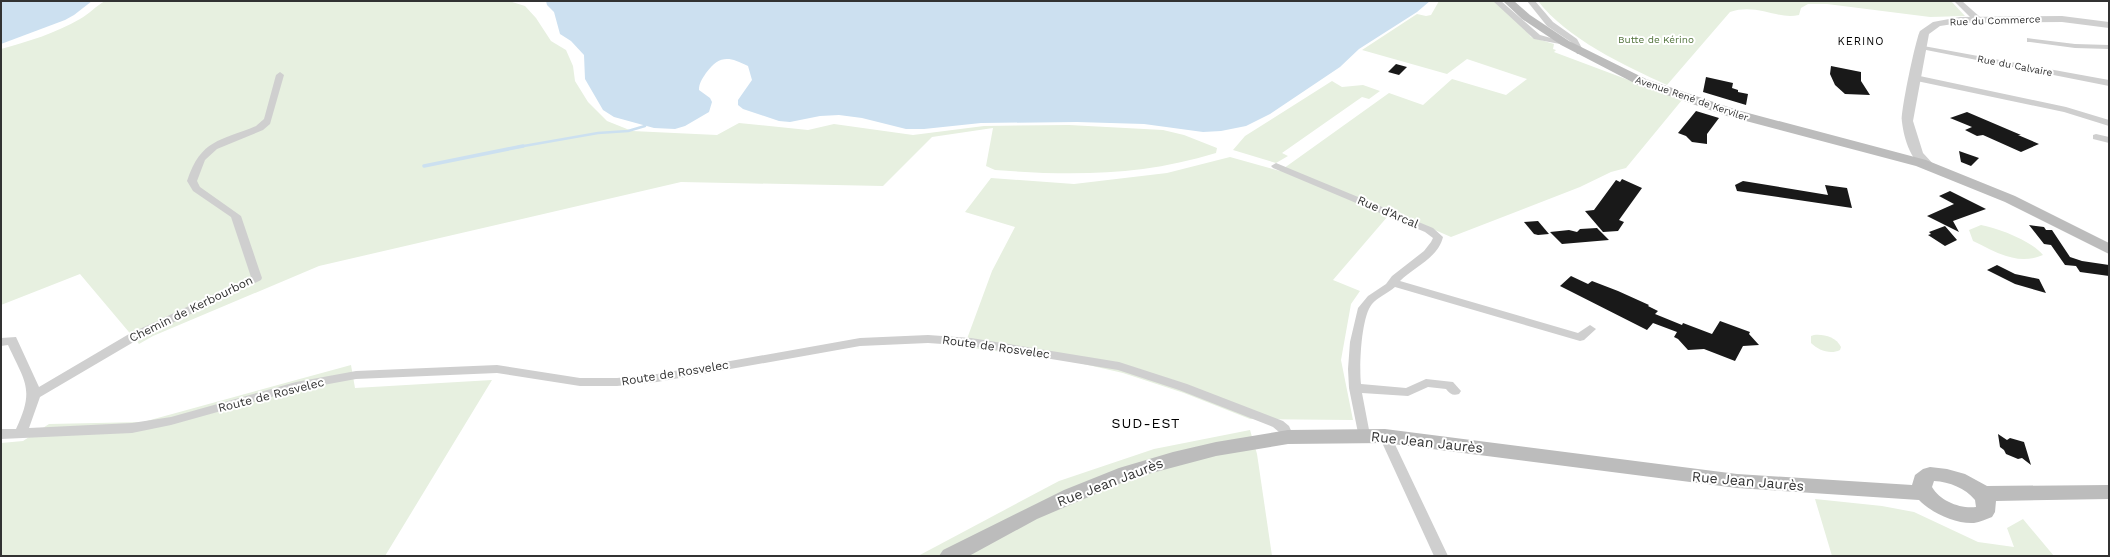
<svg xmlns="http://www.w3.org/2000/svg" width="2110" height="557" font-family="'Work Sans',sans-serif">
<style>
.green{fill:#e7f0e0}
.water{fill:#cce0f0}
.lines{fill:none;stroke-linecap:round;stroke-linejoin:round}
.stream-far1{stroke:#cce0f0;stroke-width:2.5}
.stream{stroke:#cce0f0;stroke-width:3.5}
.building{fill:#191919}
.minor{fill:#cfcfcf;fill-rule:evenodd}
.tertiary{fill:#cfcfcf;fill-rule:evenodd}
.secondary{fill:#bcbcbc;fill-rule:evenodd}
.labels{text-anchor:middle;stroke-width:4;stroke-linejoin:round;paint-order:stroke}
.far-street-label{font-size:10px;fill:#323232;stroke:#fff}
.far-park-label{font-size:10px;fill:#51733b;stroke:#fff}
.far-neighbourhood-label{font-size:11px;letter-spacing:1px;fill:#000;stroke:#fff}
.street-label{font-size:12px;fill:#323232;stroke:#fff}
.quarter-label{font-size:14px;letter-spacing:1px;fill:#000;stroke:#fff}
.near-street-label{font-size:14px;fill:#323232;stroke:#fff}
</style>
<rect width="100%" height="100%" fill="#fff"/>
<g class="green">
<path d="M105 1H509L525 6 536 18 551 41 566 50 573 66 575 81 588 102 607 121 632 131 717 135 739 123 808 130 834 124 913 135 984 126 1069 125 1163 130 1184 135 1217 148 1216 153C1141 176 1072 176 995 170L986 166 993 128 932 137 883 186 681 182 319 266 153 336 139 344 80 274 1 305V49C27 42 56 33 80 19 89 14 96 6 105 1Z"/>
<polygon points="1439,1 1494,1 1524,28 1531,37 1554,44 1553,49 1556,50 1554,52 1682,100 1626,168 1611,172 1580,187 1451,237 1396,213 1388,216 1333,280 1360,291 1351,304 1341,360 1353,420 1250,419 1184,393 1123,373 1066,360 964,347 992,271 1015,227 965,212 991,178 1074,184 1167,173 1230,157 1280,171 1389,93 1423,105 1452,79 1506,95 1527,79 1467,59 1447,74 1362,50 1417,14 1426,16 1431,15"/>
<path d="M1538 1H1951L1965 16 1930 17 1827 4H1808L1801 8 1799 15C1777 20 1757 3 1730 12L1667 85C1625 66 1566 38 1538 1Z"/>
<polygon points="1332,81 1342,87 1363,85 1380,91 1369,99 1362,97 1282,153 1288,156 1276,163 1233,150 1245,136"/>
<path d="M1981 225C1998 228 2032 241 2043 255 2017 266 1996 252 1973 241L1969 230Z"/>
<path d="M1814 335C1824 334 1836 337 1841 347L1840 350C1830 355 1818 350 1811 343V336Z"/>
<polygon points="351,365 355,388 492,380 385,556 1,556 1,443 23,441 49,424 143,422"/>
<polygon points="1250,430 1257,454 1272,556 918,556 1059,481 1154,449"/>
<polygon points="1815,499 1882,506 1914,512 1978,542 2014,547 2007,528 2023,519 2054,556 1832,556"/>
</g>
<g class="water">
<polygon points="1,1 92,1 74,15 65,20 1,44"/>
<path d="M546 1H1430L1417 12 1359 49 1340 67 1270 114 1246 126 1221 131 1203 132 1144 124 1077 122 981 123 924 129H906L862 118 839 115 820 116 790 122 779 121 743 109 738 105V100L752 80 748 66C729 56 719 55 706 73 702 79 699 83 699 90L710 98 712 102 709 112 685 126 675 129 654 128 614 117 603 110 585 79 584 55 571 41 560 34 554 12 547 5Z"/>
</g>
<g class="lines">
<polyline class="stream-far1" points="518,147 598,133 628,131 645,126"/>
<polyline class="stream" points="424,166 523,146"/>
</g>
<g class="building">
<polygon points="1396,64 1407,67 1399,75 1388,72"/>
<polygon points="1831,66 1861,72 1861,81 1870,95 1845,94 1835,85 1830,74"/>
<polygon points="1706,77 1733,83 1732,88 1738,90 1738,92 1748,94 1746,105 1703,92"/>
<polygon points="1696,111 1719,118 1707,134 1707,144 1692,142 1686,136 1678,133"/>
<polygon points="1967,112 2021,135 2018,135 2039,144 2021,152 1983,135 1977,136 1965,130 1972,127 1950,118"/>
<polygon points="1959,151 1979,158 1971,166 1961,162"/>
<polygon points="1622,179 1642,188 1619,220 1624,222 1618,231 1603,232 1585,211 1594,210 1616,180 1620,182"/>
<polygon points="1743,181 1828,195 1825,185 1847,188 1852,208 1737,191 1735,185"/>
<polygon points="1950,191 1986,209 1953,221 1959,232 1927,216 1954,204 1939,196"/>
<polygon points="1538,221 1549,234 1538,235 1534,234 1524,222"/>
<polygon points="2029,225 2044,227 2046,230 2052,230 2070,257 2082,261 2109,265 2109,276 2080,272 2076,266 2065,265 2051,245 2044,244"/>
<polygon points="1945,226 1957,240 1945,246 1928,235 1931,234 1929,232"/>
<polygon points="1597,228 1609,240 1562,244 1550,232 1569,230 1577,232 1580,229"/>
<polygon points="1997,265 2015,274 2039,279 2046,293 2015,284 1987,270"/>
<polygon points="1571,276 1588,284 1592,281 1618,291 1649,305 1648,306 1658,311 1655,314 1682,325 1683,323 1712,334 1720,321 1750,332 1749,334 1759,345 1743,346 1735,361 1704,349 1688,350 1678,339 1674,337 1677,332 1653,323 1647,330 1560,286"/>
<polygon points="1998,434 2007,440 2010,438 2024,442 2031,465 2022,458 2018,459 2006,454 2004,450 2000,447"/>
</g>
<g class="lines">
<g class="minor">
<polygon points="1493,1 1501,1 1540,35 1569,43 1565,45 1534,39"/>
<polygon points="1527,1 1535,1 1553,22 1577,39 1584,52 1583,54 1577,54 1571,42 1547,26"/>
<polygon points="1954,1 1962,1 1980,17 1980,21 1974,21"/>
<polygon points="2027,38 2075,44 2109,45 2109,49 2075,48 2030,42 2027,42"/>
<polygon points="1918,45 2109,80 2109,86 1921,49 1918,49"/>
<path d="M280 72 284 75 270 124 263 130 217 149 205 160 197 181 200 187 241 216 262 278 261 280 137 340 40 397 29 428 132 423 171 417 296 382 356 371 497 365 580 378H617L657 374 860 338 928 335 971 338 1119 362 1187 384 1283 421 1289 426 1294 437 1293 440H1283L1279 432 1273 427 1179 390 1118 370 971 346 928 343 860 346 657 382 617 386H580L497 373 356 379 296 390 171 425 132 433 1 439V429H16C35 389 25 382 8 345L1 346V338L16 337 39 387 129 334 251 277 231 217 193 191 187 181C201 139 220 141 256 126L264 119 276 75Z"/>
<polygon points="1915,75 2066,107 2109,120 2109,126 2064,112 1912,80 1912,76"/>
<polygon points="2096,134 2109,137 2109,143 2093,139 2093,135"/>
<path d="M1276 163 1433 228 1443 237C1438 258 1414 267 1400 281L1578 333 1590 325 1596 329 1584 340 1580 341 1395 287C1388 293 1378 297 1372 304 1361 317 1359 367 1361 384L1406 388 1426 379 1453 382 1461 391 1459 394C1453 396 1450 394 1446 389L1428 387 1408 396 1362 393 1370 435 1369 438H1359L1349 388 1348 369 1350 342 1358 308 1368 296 1386 284 1392 276 1424 251 1431 242 1433 238 1425 232 1273 168 1271 166Z"/>
<polygon points="1385,431 1390,433 1391,436 1448,556 1434,556 1379,436 1380,433"/>
</g>
<path class="tertiary" d="M2062 16 2109 22V28L2062 22 1960 23 1940 26 1929 34 1913 121 1923 153 1936 167 1930 171C1912 166 1904 139 1902 122 1900 114 1916 38 1920 31L1933 22 1960 17Z"/>
<g class="secondary">
<polygon points="1503,1 1514,1 1530,15 1569,41 1646,79 1737,110 1926,160 2015,196 2109,243 2109,254 2005,202 1916,166 1727,116 1638,85 1561,45 1522,19"/>
<path d="M1385 429 1737 474 1912 485 1915 475 1923 469 1930 467 1947 469 1965 474 1987 486 2109 485V499L1996 501 1995 512 1992 517C1986 519 1980 522 1974 523 1955 524 1932 513 1919 500L1737 488 1385 443 1288 444 1216 456 1133 478 1037 519 969 556H939L943 550 1064 490 1119 468 1173 452 1216 442 1288 430ZM1934 481C1950 482 1965 488 1975 500L1976 507C1960 509 1940 501 1932 487Z"/>
</g>
</g>
<g class="labels">
<g class="far-street-label">
<text transform="translate(1995 20) rotate(-2)" y="4">Rue du Commerce</text>
<text transform="translate(2015 65) rotate(11)" y="4">Rue du Calvaire</text>
<text transform="translate(1692 98) rotate(19)" y="4">Avenue René de Kerviler</text>
</g>
<g class="far-park-label">
<text x="1656" y="43">Butte de Kérino</text>
</g>
<g class="far-neighbourhood-label">
<text x="1861" y="45">KERINO</text>
</g>
<g class="street-label">
<text transform="translate(1388 212) rotate(23)" y="4">Rue d'Arcal</text>
<text transform="translate(191 309) rotate(-26)" y="4">Chemin de Kerbourbon</text>
<text transform="translate(996 347) rotate(8)" y="4">Route de Rosvelec</text>
<text transform="translate(675 373) rotate(-9)" y="4">Route de Rosvelec</text>
<text transform="translate(271 395) rotate(-14)" y="4">Route de Rosvelec</text>
</g>
<g class="quarter-label">
<text x="1146" y="428">SUD-EST</text>
</g>
<g class="near-street-label">
<text transform="translate(1427 442) rotate(6)" y="5">Rue Jean Jaurès</text>
<text transform="translate(1748 481) rotate(5)" y="5">Rue Jean Jaurès</text>
<text transform="translate(1110 482) rotate(-21)" y="5">Rue Jean Jaurès</text>
</g>
</g>
<rect width="2110" height="557" fill="none" stroke="#323232" stroke-width="4"/>
</svg>
